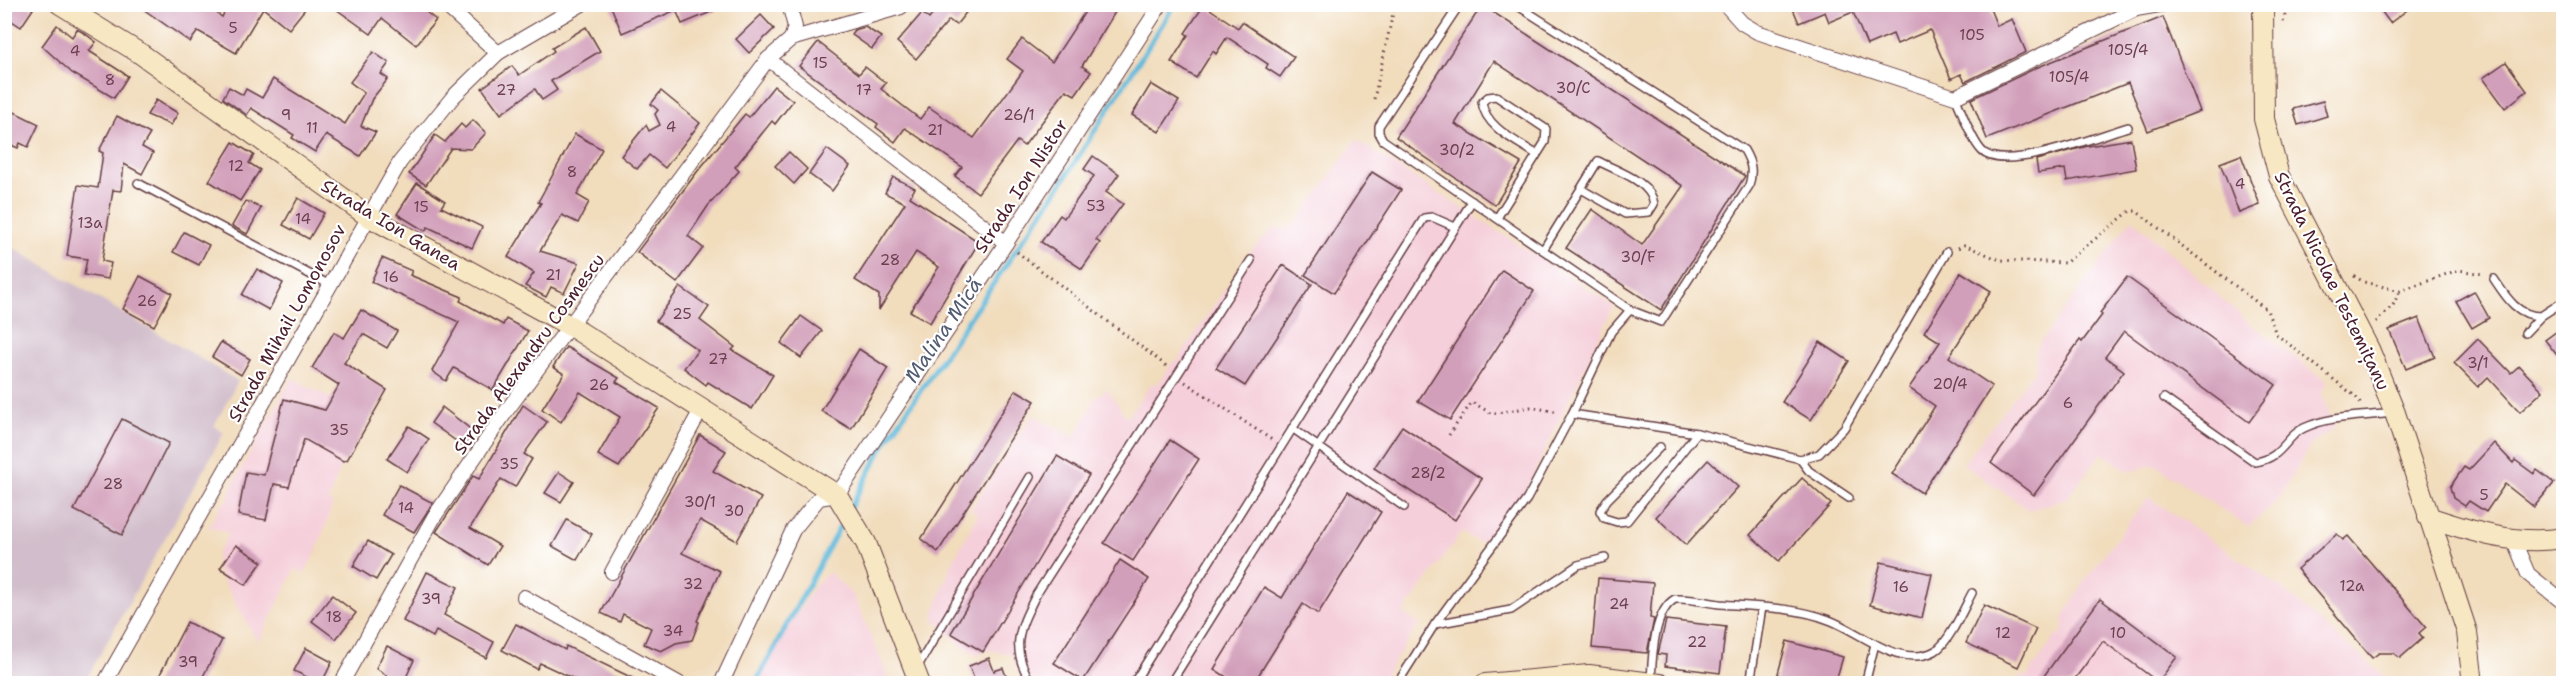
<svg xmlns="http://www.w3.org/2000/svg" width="2568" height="688" font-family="'Shantell Sans',sans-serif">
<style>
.built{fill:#f5cfda}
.industrial{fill:#d1bdcb}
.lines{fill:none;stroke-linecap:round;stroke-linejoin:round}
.stream{stroke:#5db9db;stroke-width:5}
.building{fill:#d29fba}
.lane-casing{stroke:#633b41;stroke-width:10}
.street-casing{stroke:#633b41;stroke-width:16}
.secondary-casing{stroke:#633b41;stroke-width:22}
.path{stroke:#633b41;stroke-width:3;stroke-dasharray:1.5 4.5;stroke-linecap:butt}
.lane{stroke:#fff;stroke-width:7}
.street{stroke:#fff;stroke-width:14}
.secondary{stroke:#f7e8c3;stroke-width:20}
.labels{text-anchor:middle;stroke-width:4.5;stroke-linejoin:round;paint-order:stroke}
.number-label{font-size:15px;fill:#6c3f4f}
.street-label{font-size:18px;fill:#4a1f2b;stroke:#fff}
.water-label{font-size:20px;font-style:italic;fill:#525d71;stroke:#fff}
</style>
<rect width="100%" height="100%" fill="#fff"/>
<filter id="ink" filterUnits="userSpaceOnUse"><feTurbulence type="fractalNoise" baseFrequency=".0167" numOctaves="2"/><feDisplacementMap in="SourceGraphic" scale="12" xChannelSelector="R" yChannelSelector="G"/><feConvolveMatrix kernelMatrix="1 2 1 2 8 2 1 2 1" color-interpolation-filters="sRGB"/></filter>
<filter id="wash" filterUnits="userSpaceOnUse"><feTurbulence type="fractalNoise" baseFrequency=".008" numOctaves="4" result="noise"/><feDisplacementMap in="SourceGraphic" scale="24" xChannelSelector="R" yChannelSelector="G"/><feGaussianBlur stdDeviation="1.35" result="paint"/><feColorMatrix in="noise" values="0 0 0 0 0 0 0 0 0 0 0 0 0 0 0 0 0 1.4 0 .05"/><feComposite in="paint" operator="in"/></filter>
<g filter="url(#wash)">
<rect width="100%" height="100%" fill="#f1dcbc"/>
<g class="built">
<polygon points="1356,140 1614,306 1522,498 1481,543 1462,532 1403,613 1419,624 1380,683 1022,683 1012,654 986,650 977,656 962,646 934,619 934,612 952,563 978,515 971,509 1032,415 1075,437 1094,399 1107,389 1127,418 1152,383 1157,385 1172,363 1177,361 1249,253 1273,228 1285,229 1297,222"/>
<polygon points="2132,219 2248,322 2328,382 2321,392 2335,428 2311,444 2279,499 2248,527 2154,464 2130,472 2102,453 2066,499 2029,510 1963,464 2035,370 2036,348"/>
<polygon points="292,378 369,419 347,460 343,461 328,501 332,503 328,519 315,554 304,573 295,569 258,642 218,572 216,556 229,533 209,527 222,504 228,500 230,489"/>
<polygon points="2148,497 2280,587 2392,683 2018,684 2022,675 2027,677 2056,636 2060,636 2065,623 2062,620 2084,582"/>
<polygon points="829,572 853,595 891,683 751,683 815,586"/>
</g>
<polygon class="industrial" points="5,243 238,381 214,426 224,433 84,683 10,684 5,680"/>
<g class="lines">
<g class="stream">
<polyline points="850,508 885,443 1063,181 1175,4"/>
<polyline points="755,684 844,519"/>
</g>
</g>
<g id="blocks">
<g class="building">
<polygon points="14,4 25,4 33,9 21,27 6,17"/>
<polygon points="136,4 205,4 222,17 229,4 309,4 289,29 263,8 236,53 198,31 190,42"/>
<polygon points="329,4 416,4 436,20 416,45 382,18 371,34"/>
<polygon points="610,4 728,4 728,5 682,24 676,10 622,33"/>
<polygon points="929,4 973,4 956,25 949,20 916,59 897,42 922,13 929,19 936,10"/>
<polygon points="1090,4 1120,4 1082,66 1091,72 1075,95 1066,90 1024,146 1017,141 978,193 955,176 962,167 905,128 895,142 876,127 878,124 799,66 818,42 859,74 865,67 886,83 881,89 920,119 929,107 974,138 1023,71 1007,59 1022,39 1052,62"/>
<polygon points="1791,4 1988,4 1997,26 2012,19 2026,52 1965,82 1961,74 1951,79 1930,30 1897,44 1893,34 1867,45 1853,12 1829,22 1825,12 1799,23"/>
<polygon points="2376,4 2415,4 2390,23"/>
<polygon points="1204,5 1238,28 1242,22 1294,57 1280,77 1266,68 1268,64 1227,37 1216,54 1213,51 1196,78 1171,62 1188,35 1185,33"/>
<polygon points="1482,5 1745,176 1661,310 1566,248 1592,209 1642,245 1683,186 1494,61 1455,124 1521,163 1495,205 1396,137"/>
<polygon points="761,15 774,29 749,53 736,39"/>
<polygon points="2163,17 2200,111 2148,131 2128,83 1987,139 1971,99 2038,67"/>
<polygon points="57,25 72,37 77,29 84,33 96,42 89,51 128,76 114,98 72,73 42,46"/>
<polygon points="586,27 600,51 551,81 557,90 542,100 535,89 501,114 482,88 512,66 519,75 554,51 552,48"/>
<polygon points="865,27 881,37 872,49 851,34 854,30"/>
<polygon points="373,52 389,63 381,74 388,79 372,99 361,126 376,132 360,156 326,135 315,152 292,138 294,135 251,108 247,115 223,98 229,87 243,95 246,89 262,98 273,79 345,124 364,93 350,82"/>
<polygon points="2506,62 2527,91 2505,108 2483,78"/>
<polygon points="1151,84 1179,101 1159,132 1132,115"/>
<polygon points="774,86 793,101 775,124 772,121 735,167 739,171 708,206 688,236 703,248 677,283 637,252 697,172 745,114 749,117"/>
<polygon points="661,91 700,123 665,168 649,155 637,169 621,156 646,125 649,131 660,125 655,114 658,110 651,104"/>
<polygon points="156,100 178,113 171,125 147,115"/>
<polygon points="2323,101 2327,116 2298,125 2293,109"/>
<polygon points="4,107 39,124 28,147 20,143 18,148 4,142"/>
<polygon points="117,116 150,134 142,147 153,153 142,174 124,164 121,191 113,190 102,261 111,263 108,279 84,275 87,259 67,256 78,185 98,188 103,153 99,151"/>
<polygon points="473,120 486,133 471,149 451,148 426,185 409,174 435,135 445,142 461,124 465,128"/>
<polygon points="575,134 602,149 577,195 589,202 578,223 562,215 540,251 579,263 564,293 551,287 546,297 525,286 534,273 508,257 541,203 538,202"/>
<polygon points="2131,139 2136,169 2067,181 2065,169 2038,173 2036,160 2088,146"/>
<polygon points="233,142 254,155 249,163 260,170 240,201 209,181"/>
<polygon points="827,149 850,166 832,191 809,174"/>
<polygon points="789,152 807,169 794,184 775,166"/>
<polygon points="2241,155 2260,205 2239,213 2220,163"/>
<polygon points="1093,156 1119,174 1106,192 1123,204 1096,240 1100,243 1082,269 1041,242 1060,215 1064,218 1094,176 1084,169"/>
<polygon points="1372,172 1401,190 1334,293 1305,275"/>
<polygon points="893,177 915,188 910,197 979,242 930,323 910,311 939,267 916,252 879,310 879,295 855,280 905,203 885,193"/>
<polygon points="417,183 445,201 441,207 482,227 472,248 428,227 425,231 397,214"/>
<polygon points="298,198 324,213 309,239 283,225"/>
<polygon points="246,201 261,208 247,234 232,226"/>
<polygon points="184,232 209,245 199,265 173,252"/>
<polygon points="382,258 412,271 410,275 462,297 460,301 503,325 506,319 528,331 493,390 454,368 446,381 432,371 459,322 371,282"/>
<polygon points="1283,265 1312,284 1245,386 1216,368"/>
<polygon points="257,269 283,283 269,310 242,295"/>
<polygon points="1502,270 1534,291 1450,420 1418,401"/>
<polygon points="1961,272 1991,291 1949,357 1992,386 1922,493 1892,474 1935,406 1909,388 1940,342 1924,332"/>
<polygon points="140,276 172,293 154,326 123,309"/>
<polygon points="2127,277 2276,385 2249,422 2124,331 2105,357 2124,371 2034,495 1991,463 2080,340 2082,342 2102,315 2100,313"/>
<polygon points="680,287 709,307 700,320 735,347 732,350 773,375 752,409 708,382 706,385 684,368 698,350 656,321"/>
<polygon points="2474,291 2489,318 2472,328 2456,301"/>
<polygon points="361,310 397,331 387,348 363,334 344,363 387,390 347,460 343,461 304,439 289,487 274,484 266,520 238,515 246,472 264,475 284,399 325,410 339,385 312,368 334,332 344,338"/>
<polygon points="801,316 822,331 801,358 781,343"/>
<polygon points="2419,318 2435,357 2406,369 2389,330"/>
<polygon points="2564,326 2564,364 2545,340"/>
<polygon points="2478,339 2511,373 2519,366 2543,391 2520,412 2488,377 2478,387 2454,363"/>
<polygon points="221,342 250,359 241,375 212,357"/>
<polygon points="1820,342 1849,361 1811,420 1782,402"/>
<polygon points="566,347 619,378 616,382 659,408 619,467 598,455 620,417 580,392 561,422 542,409 564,374 553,367"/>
<polygon points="859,349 888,368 851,429 821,411"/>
<polygon points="1016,390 1035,401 938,552 921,539"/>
<polygon points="523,405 547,422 524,454 532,459 515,487 501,479 470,528 500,546 488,565 436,532 473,476 479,479"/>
<polygon points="442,407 473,431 463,446 431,423"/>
<polygon points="122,419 169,443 122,535 74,510"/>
<polygon points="409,426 429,439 407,472 387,459"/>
<polygon points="1402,426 1482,479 1455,520 1374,468"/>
<polygon points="700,435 726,451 713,471 761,498 737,541 700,520 682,553 720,571 697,621 699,622 692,640 676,643 661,651 644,644 651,628 623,614 620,622 601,613"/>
<polygon points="1170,440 1199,459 1133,561 1104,543"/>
<polygon points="2494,443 2513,463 2515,460 2534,474 2537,470 2554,483 2534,507 2505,484 2486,512 2469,501 2465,506 2453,498 2450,487 2464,467 2469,470"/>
<polygon points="1057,456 1089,475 983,652 951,633"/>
<polygon points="1708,460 1738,487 1686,545 1656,517"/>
<polygon points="559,472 574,482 561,502 545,493"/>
<polygon points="1802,478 1831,504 1779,561 1750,535"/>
<polygon points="399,485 433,503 414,532 382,515"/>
<polygon points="1348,491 1381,512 1318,614 1303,604 1253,684 1237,684 1214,669 1264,587 1282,598"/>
<polygon points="567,520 592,534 577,560 552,546"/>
<polygon points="2337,534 2343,540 2348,536 2426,627 2419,633 2423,638 2400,658 2393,653 2379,653 2372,658 2297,569"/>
<polygon points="368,541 391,555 376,580 353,566"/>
<polygon points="236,545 262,562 246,585 220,568"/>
<polygon points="1120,560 1149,579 1083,681 1054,663"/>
<polygon points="1881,562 1932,574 1922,618 1870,605"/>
<polygon points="427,572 458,587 444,615 494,642 486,658 436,631 433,637 403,621"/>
<polygon points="1598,578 1653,583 1650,618 1654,619 1647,653 1592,648"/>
<polygon points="332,595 356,613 336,639 312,621"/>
<polygon points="2100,599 2177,657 2158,682 2103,641 2071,684 2038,684"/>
<polygon points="1984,605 2036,629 2018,667 1966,643"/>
<polygon points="1666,620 1726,627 1720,673 1665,666 1666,655 1658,654"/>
<polygon points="187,622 222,640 199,684 155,684"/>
<polygon points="516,624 565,650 566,646 645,684 583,683 540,663 537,669 502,650"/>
<polygon points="1787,641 1843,657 1835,684 1775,684"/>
<polygon points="387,646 414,660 403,684 382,684 387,676 376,668"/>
<polygon points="306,648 332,662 321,684 294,671"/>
<polygon points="989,658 994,671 1003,668 1009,684 965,684 974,679 969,666"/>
</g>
</g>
</g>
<g filter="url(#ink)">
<use href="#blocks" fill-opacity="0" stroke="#633b41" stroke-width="1.5"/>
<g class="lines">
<defs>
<g id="lane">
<path d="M1460 4 1379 126V133L1383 140 1630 310 1661 322 1749 186C1753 171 1752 164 1744 150L1515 4"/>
<path d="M1955 97C1963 113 1970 138 1982 151 2004 174 2100 135 2128 127"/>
<polyline points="138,183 330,285"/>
<path d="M1497 218 1545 142 1546 129 1496 96 1488 97 1482 102C1485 127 1516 141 1536 154"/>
<path d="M1543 250 1598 161C1617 171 1651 181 1654 204L1649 212 1625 214 1581 189"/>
<path d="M2494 279C2506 297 2517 316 2541 316"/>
<polyline points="1630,310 1611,332 1572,414 1697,433 1800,459 1819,454 1844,428 1947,252"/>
<polyline points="2525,333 2541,316 2564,301"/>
<path d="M2164 398 2255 462C2284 458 2284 437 2304 428 2332 415 2363 417 2392 413"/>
<polyline points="1292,428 1404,507"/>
<polyline points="1660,447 1607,500 1600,511 1604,518 1617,522 1627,521 1697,433"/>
<polyline points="1800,459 1809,471 1849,498"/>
<polyline points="1435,624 1511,610 1578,565 1605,558"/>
<polyline points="918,666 1030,477"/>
<path d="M1651 682C1652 660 1653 611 1675 599 1690 598 1705 602 1720 604 1756 607 1796 607 1829 620 1860 631 1900 670 1935 651 1949 643 1964 608 1972 593"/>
<path d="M1032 684C1009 648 1019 629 1036 595L1251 260"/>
<polyline points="1133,684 1424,218 1432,217 1455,227"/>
<polyline points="1170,684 1472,201"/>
<polyline points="1397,684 1435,624 1527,499 1572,414"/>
<polyline points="1750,684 1762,607"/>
<polyline points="1865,684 1875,644"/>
</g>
<g id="street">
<polyline points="444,4 498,53"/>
<polyline points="789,4 795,27 791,39"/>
<polyline points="1725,4 1742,23 1757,32 1955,97 2136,9"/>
<polyline points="2129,5 2136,9 2165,4"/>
<polyline points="768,59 1006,243"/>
<polyline points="2514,541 2528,574 2564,603"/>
<polyline points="612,572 702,408"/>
<polyline points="524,597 680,684"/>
<polyline points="104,684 400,162 453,97 498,53 582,4"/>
<polyline points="341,684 434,517 507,410 768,59 791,39 901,7"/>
<polyline points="721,684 793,530 819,498 837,495 1006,243 1161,4"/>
</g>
<g id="secondary">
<polyline points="60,4 141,54 368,216 572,327 837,495 866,543 920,684"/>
<polyline points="2263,4 2264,119 2279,176 2369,349 2395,413 2467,632 2473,684"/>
<path d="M2428 517C2473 532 2516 546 2564 538"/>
<polyline points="1485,684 1589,675 1660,684"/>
</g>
</defs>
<use href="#lane" class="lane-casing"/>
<use href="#street" class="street-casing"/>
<use href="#secondary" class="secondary-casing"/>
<g class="path">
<polyline points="2283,22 2288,4"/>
<polyline points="1374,99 1395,4"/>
<polyline points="1958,248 1964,245 2000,260 2065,263 2130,211 2136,211 2267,310 2276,334 2356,397 2361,405"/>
<polyline points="1017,252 1169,368"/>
<polyline points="2354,276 2364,282 2400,291 2458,270 2483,274"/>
<polyline points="2376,322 2393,305 2400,291"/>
<polyline points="1185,382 1272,440"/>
<polyline points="1449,435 1472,402 1492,414 1530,407 1559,412"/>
</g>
<use href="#lane" class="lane"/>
<use href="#street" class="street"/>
<use href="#secondary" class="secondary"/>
</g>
</g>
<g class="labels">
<g class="number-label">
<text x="233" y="33">5</text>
<text x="1972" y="40">105</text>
<text x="2128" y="55">105/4</text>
<text x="75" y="56">4</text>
<text x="820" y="68">15</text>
<text x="2069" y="82">105/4</text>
<text x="110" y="85">8</text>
<text x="1573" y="93">30/C</text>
<text x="506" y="95">27</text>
<text x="864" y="95">17</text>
<text x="286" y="120">9</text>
<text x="1019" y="120">26/1</text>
<text x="671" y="132">4</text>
<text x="312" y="133">11</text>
<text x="935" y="135">21</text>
<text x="1457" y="155">30/2</text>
<text x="236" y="171">12</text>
<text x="572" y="177">8</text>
<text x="2240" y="189">4</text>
<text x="1096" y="211">53</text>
<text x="421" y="212">15</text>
<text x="303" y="224">14</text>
<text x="90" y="228">13a</text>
<text x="1638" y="262">30/F</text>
<text x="890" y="265">28</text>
<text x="553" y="280">21</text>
<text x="391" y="282">16</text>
<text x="147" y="306">26</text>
<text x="682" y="319">25</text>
<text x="718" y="364">27</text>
<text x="2478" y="368">3/1</text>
<text x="1950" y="389">20/4</text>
<text x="599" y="390">26</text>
<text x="2068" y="408">6</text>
<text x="339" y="435">35</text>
<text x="509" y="469">35</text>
<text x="1428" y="478">28/2</text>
<text x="113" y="489">28</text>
<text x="2484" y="500">5</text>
<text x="700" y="507">30/1</text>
<text x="406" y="513">14</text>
<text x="734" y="516">30</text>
<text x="693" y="589">32</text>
<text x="2352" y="591">12a</text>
<text x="1901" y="592">16</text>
<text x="431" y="604">39</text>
<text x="1619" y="609">24</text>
<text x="334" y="622">18</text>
<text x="673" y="636">34</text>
<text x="2003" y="638">12</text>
<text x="2118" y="638">10</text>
<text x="1697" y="647">22</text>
<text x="188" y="667">39</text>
</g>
<g class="street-label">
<text transform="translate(1021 186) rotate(-57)" y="6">Strada Ion Nistor</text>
<text transform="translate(391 225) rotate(31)" y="6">Strada Ion Ganea</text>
<text transform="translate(2332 281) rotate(64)" y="6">Strada Nicolae Testemițanu</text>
<text transform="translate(287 323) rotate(-61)" y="6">Strada Mihail Lomonosov</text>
<text transform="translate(529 354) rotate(-54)" y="6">Strada Alexandru Cosmescu</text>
</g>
<g class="water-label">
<text transform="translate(943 330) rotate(-56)" y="7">Malina Mică</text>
</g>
</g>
<rect width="2568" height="688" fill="none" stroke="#fff" stroke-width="24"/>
</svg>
